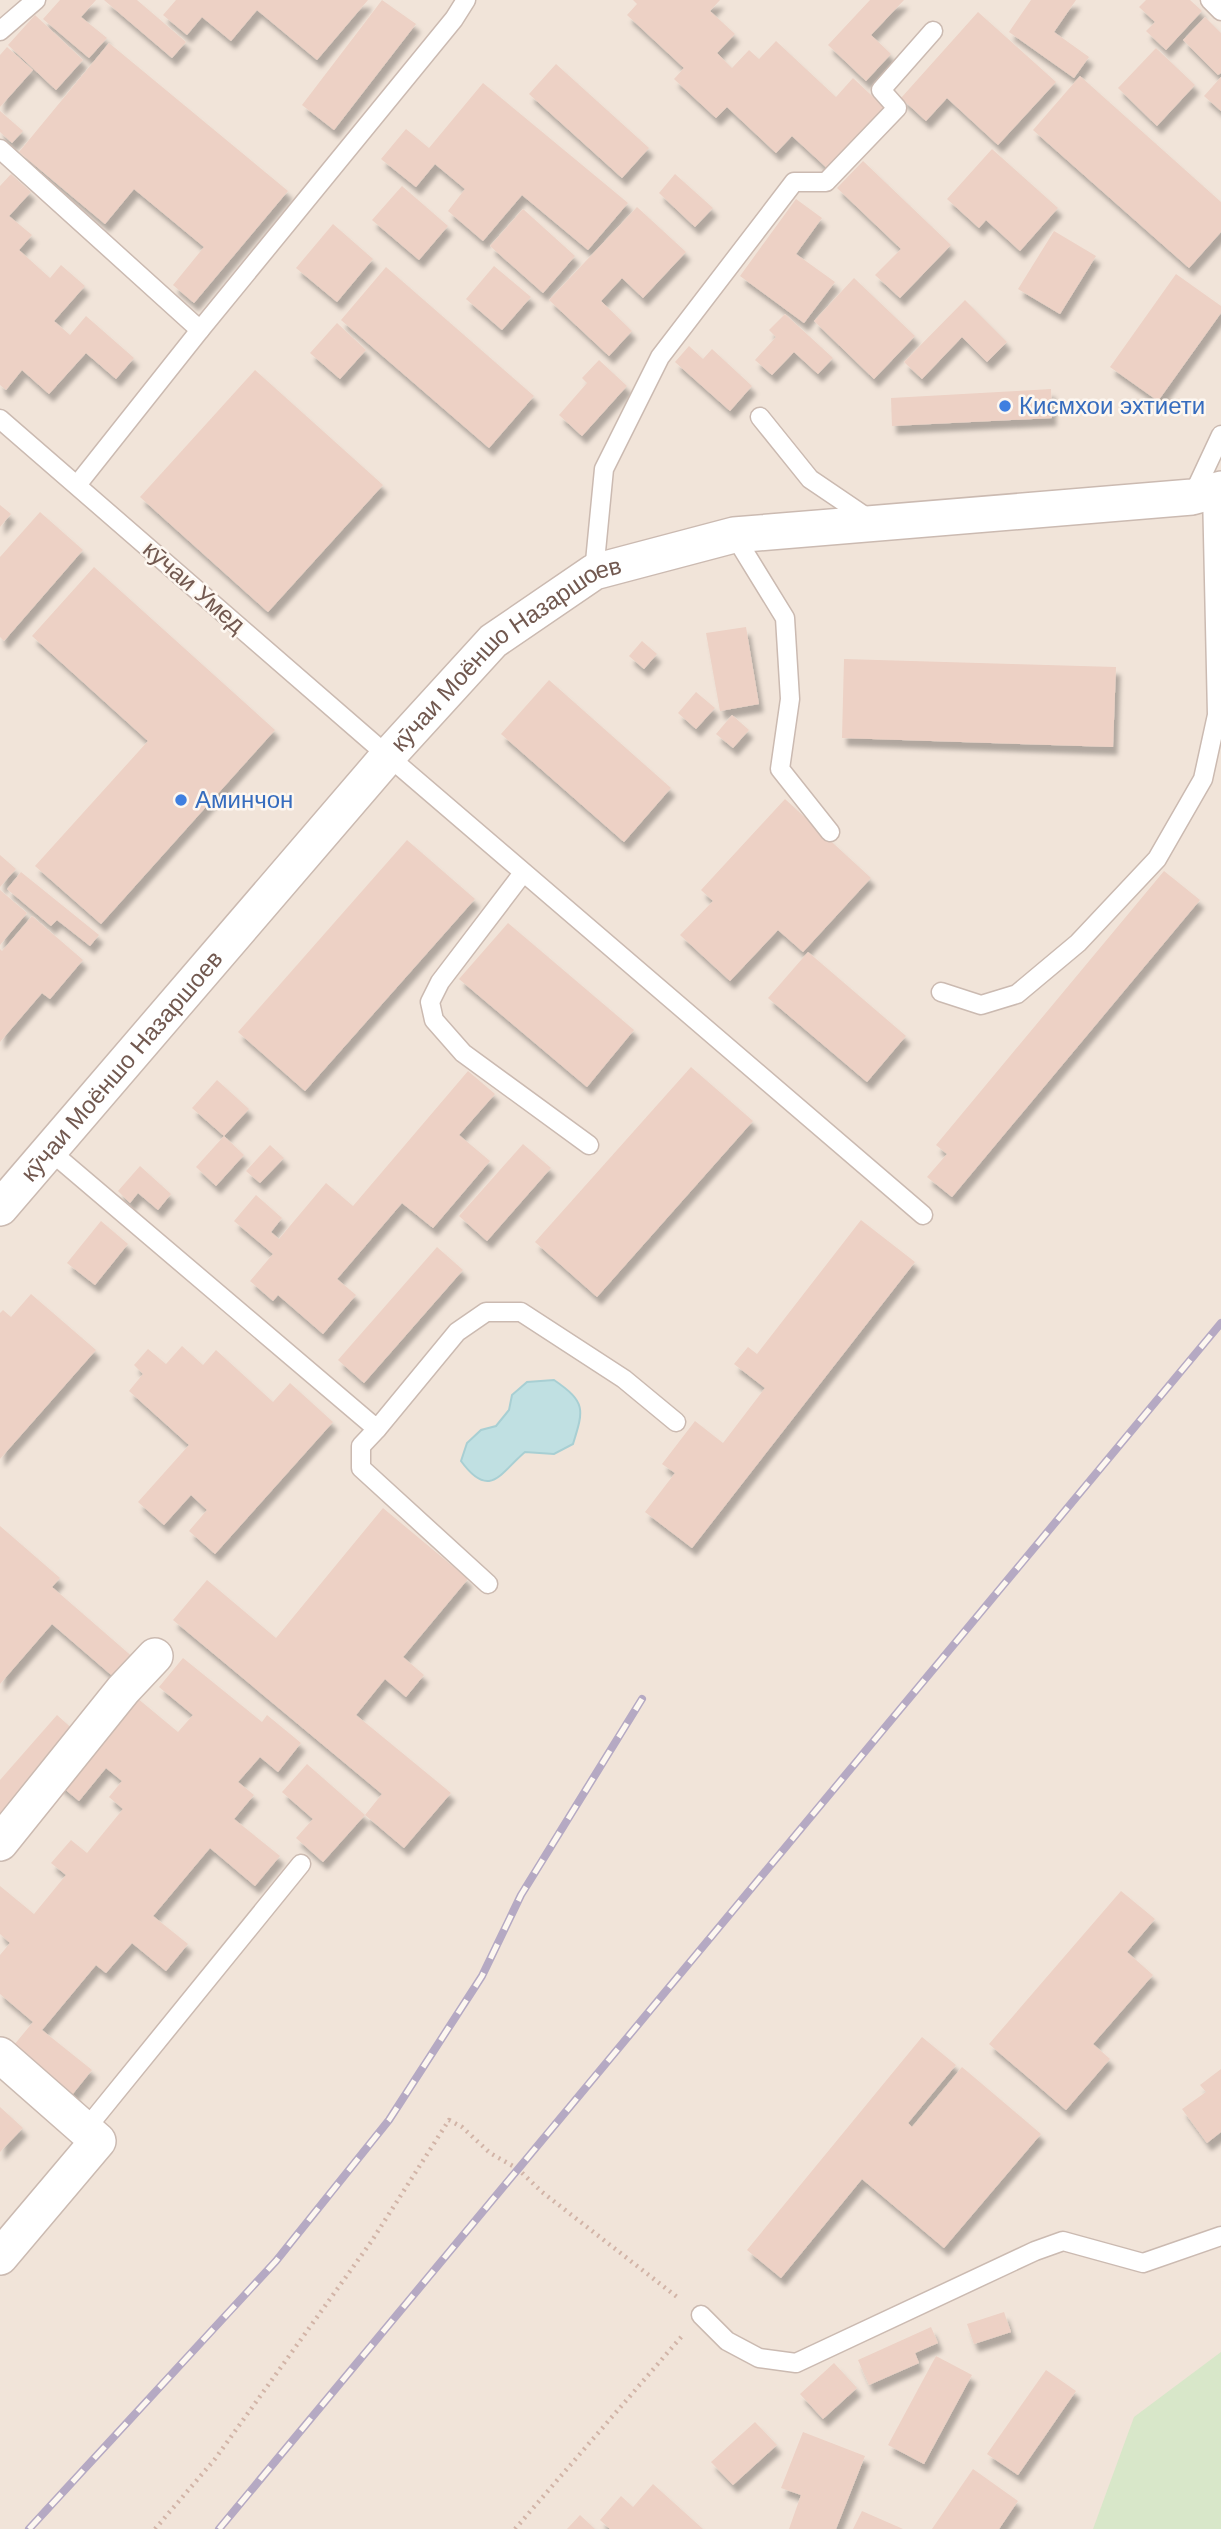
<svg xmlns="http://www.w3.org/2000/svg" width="1221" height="2529" font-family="Helvetica,sans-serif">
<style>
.residential{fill:#f1e4d9}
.green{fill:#d8e7c9}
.water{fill:#c0e0e2;stroke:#a8cfd3;stroke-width:2}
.building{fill:#edd1c5;filter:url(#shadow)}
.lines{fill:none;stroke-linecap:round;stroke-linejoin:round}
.lane-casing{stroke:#cbbab1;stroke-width:21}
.street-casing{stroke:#cbbab1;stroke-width:38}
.path{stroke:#d2b4a7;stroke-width:4.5;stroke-dasharray:2 5;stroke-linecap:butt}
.lane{stroke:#fff;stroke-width:18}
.street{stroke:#fff;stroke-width:35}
.rail-casing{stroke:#b5a9c3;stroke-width:8}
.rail{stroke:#fdf7f0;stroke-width:5;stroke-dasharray:16;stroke-linecap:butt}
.shop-dot{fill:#3f7fe0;stroke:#fdf7f0;stroke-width:2.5}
.labels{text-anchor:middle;stroke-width:5;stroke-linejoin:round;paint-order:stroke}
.shop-label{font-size:24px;fill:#366cbe;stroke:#fdf7f0;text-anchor:start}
.street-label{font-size:24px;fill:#725950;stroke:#fdf7f0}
</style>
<defs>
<filter id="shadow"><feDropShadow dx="4.5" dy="8" stdDeviation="2" flood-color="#0004"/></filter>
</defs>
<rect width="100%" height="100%" fill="#faf2ea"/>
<rect class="residential" x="0" y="0" width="1221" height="2529"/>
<polygon class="green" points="1221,2352 1221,2529 1093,2529 1134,2417"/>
<path class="water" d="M554 1380C586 1402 584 1409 573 1444L554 1454 525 1452C501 1472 490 1501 461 1461L467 1443 481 1430 496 1426 509 1410 512 1395 527 1382Z"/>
<g class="building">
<polygon points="60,0 96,0 81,17 107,38 89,58 43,19"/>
<polygon points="104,0 137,0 186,42 172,58"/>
<polygon points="176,0 368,0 317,60 257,10 231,41 202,17 187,35 163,15"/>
<polygon points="382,0 416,24 334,130 302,105"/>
<polygon points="633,0 720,0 710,11 735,34 717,53 732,68 749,50 759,59 776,41 836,97 853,78 886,109 829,170 792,136 776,153 727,107 716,118 674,79 684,68 627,15 637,4"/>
<polygon points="870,0 904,0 871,35 891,54 866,81 828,45"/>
<polygon points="1031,0 1076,0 1054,32 1089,57 1074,78 1009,32"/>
<polygon points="1146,0 1190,0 1202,11 1166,50 1146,31 1155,22 1139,7"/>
<polygon points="978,12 1056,82 998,145 947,98 926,121 901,98"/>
<polygon points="35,15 83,60 56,90 8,45"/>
<polygon points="1205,17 1221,33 1221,73 1218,75 1183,40"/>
<polygon points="109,43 288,191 194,303 173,285 204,247 134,189 105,224 19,152"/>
<polygon points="7,47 33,70 0,107 0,55"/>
<polygon points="1156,48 1195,85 1157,126 1118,88"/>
<polygon points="556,64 649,148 622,178 529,94"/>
<polygon points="1080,76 1221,202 1221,232 1189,268 1033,130"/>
<polygon points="1221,77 1221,111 1204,96"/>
<polygon points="483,83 628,203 588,250 522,195 483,241 448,211 465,189 435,164 416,187 381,159 406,129 429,148"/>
<polygon points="0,111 23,131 12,143 0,132"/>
<polygon points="992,149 1058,208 1020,251 986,220 979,228 947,199"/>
<polygon points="863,161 951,245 900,298 875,275 901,249 837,188"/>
<polygon points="11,174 31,192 9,216 32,235 19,250 50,278 61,265 85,286 54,321 70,335 86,316 134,358 116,379 86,353 49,394 22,370 6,390 0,385 0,186"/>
<polygon points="675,174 713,208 695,227 659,193"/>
<polygon points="402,186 448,226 419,260 372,220"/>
<polygon points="796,199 822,218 796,254 835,282 804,323 740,276"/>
<polygon points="637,207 686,252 643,298 622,278 601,301 632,331 609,356 549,300"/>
<polygon points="523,209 575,256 543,293 490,246"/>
<polygon points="333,224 373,259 337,302 296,268"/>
<polygon points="1054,231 1096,256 1060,314 1018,289"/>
<polygon points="494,266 531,297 502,330 466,299"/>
<polygon points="386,267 534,396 489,448 341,320"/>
<polygon points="1176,274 1221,306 1221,313 1158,401 1110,367"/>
<polygon points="854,278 915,336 874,379 814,321"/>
<polygon points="965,300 1007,342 987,362 962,337 922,379 904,362"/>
<polygon points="785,314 833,358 818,374 794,352 772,375 755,360 776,337 769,330"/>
<polygon points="337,323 366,350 340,379 310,353"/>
<polygon points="689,346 703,359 712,349 752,386 730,411 675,362"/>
<polygon points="599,360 627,386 582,436 559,415 587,383 582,378"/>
<polygon points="255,370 383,485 268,612 140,497"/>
<polygon points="1051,389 1052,418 892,426 891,398"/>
<polygon points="0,505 11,514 0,527"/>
<polygon points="40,512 83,550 4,641 0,637 0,557"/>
<polygon points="94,567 275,730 101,924 35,866 148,741 32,636"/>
<polygon points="746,627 759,704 720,711 706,633"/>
<polygon points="642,641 657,654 644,669 629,656"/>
<polygon points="844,659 1116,667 1113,747 842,738"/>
<polygon points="549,680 671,788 624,842 501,734"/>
<polygon points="696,692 715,708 696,729 678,713"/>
<polygon points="732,715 749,730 733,748 716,734"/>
<polygon points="785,799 871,878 803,952 778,930 730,981 680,935 713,901 701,890"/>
<polygon points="407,840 475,899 305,1091 238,1032"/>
<polygon points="0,855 16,869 0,887"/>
<polygon points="1164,871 1200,900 952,1197 927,1177 947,1154 936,1145"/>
<polygon points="21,872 99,935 90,946 57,920 51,926 7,889"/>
<polygon points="0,890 27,913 0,945"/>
<polygon points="32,916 83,960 50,999 42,993 0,1042 0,949 2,951"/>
<polygon points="508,923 634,1030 587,1087 459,979"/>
<polygon points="808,952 906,1036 867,1082 768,998"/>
<polygon points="691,1067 753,1121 597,1297 535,1242"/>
<polygon points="468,1071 495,1094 459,1135 490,1161 433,1228 402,1203 337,1279 356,1295 323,1334 278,1295 273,1301 250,1281 273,1254 234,1221 256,1195 282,1218 271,1232 279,1239 326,1183 353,1206"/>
<polygon points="217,1080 249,1109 224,1136 192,1108"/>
<polygon points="224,1136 244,1155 216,1186 196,1167"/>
<polygon points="523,1144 551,1168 487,1241 459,1216"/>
<polygon points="270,1145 284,1158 260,1183 246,1171"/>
<polygon points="140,1166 171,1194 158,1210 138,1193 130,1203 118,1191"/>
<polygon points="861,1220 915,1262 692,1548 645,1512 675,1473 662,1464 695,1421 723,1443 765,1388 734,1364 748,1347 757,1354"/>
<polygon points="101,1221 128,1244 95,1285 67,1263"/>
<polygon points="437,1247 463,1270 364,1383 338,1360"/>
<polygon points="31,1294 96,1350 0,1459 0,1313 3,1310 11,1317"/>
<polygon points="182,1346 203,1365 216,1350 273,1402 290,1383 333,1422 215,1554 189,1531 207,1510 191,1495 164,1525 138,1502 189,1445 129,1391 143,1374 134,1365 148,1349 166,1364"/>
<polygon points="383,1508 468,1579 403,1657 424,1675 406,1697 385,1679 356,1715 451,1793 404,1848 365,1815 323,1862 296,1838 313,1819 282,1792 307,1764 365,1815 382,1794 173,1620 207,1580 276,1638"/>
<polygon points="0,1526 60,1578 52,1587 135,1659 117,1680 52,1624 0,1684"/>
<polygon points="183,1658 262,1722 267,1715 301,1743 278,1772 260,1757 238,1782 254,1795 234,1819 280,1856 255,1886 210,1848 153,1916 188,1944 166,1971 132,1943 106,1973 96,1965 42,2030 92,2070 68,2100 9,2051 33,2022 0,1994 0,1955 10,1943 0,1934 0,1886 34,1914 66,1875 51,1863 71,1840 87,1853 123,1809 109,1797 122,1781 106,1768 79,1801 56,1782 131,1693 178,1732 193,1715 159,1687"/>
<polygon points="57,1715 76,1732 0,1820 0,1780"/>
<polygon points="1121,1891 1155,1919 1127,1952 1153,1975 1093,2044 1110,2059 1066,2110 989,2044"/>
<polygon points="922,2037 956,2065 908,2123 912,2127 962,2067 1041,2134 944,2248 862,2179 781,2278 747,2250"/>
<polygon points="1221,2069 1221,2132 1207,2143 1182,2109 1206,2092 1200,2085"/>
<polygon points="0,2107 23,2128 0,2152"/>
<polygon points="1004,2312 1011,2332 974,2344 967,2324"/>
<polygon points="931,2327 938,2343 915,2353 919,2363 869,2385 858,2360"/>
<polygon points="936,2356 972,2375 924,2464 888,2445"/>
<polygon points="834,2363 857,2388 823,2419 800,2394"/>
<polygon points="1046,2370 1076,2391 1018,2475 987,2454"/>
<polygon points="755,2422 777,2445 733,2485 711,2462"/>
<polygon points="803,2432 865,2456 836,2529 789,2529 801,2495 781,2488"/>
<polygon points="973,2469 1018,2501 999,2529 932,2529"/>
<polygon points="653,2484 703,2529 610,2529 600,2520 621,2496 633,2507"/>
<polygon points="862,2511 903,2529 853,2529"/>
<polygon points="580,2515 595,2529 567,2529"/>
</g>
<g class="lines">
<defs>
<g id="lane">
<polyline points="1210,0 1221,11"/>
<polyline points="0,31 36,0"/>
<polyline points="0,149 200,330"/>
<polyline points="760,417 810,479 872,521"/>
<polyline points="0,419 388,756 923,1215"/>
<polyline points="77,485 200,330 454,19 466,0"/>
<polyline points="1192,497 1221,435"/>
<polyline points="734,535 785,618 790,699 780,769 830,832"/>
<polyline points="594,572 604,469 660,357 794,182 826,182 897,108 881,90 933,31"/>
<polyline points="523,873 440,982 430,1002 434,1020 463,1053 589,1145"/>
<polyline points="941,992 981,1005 1017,994 1078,943 1157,859 1203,779 1217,715 1212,491"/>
<polyline points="49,1150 377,1429 457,1332 486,1312 521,1312 624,1379 676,1422"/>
<polyline points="377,1429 361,1446 361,1468 488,1584"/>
<polyline points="85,2130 301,1864"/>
<polyline points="701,2315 727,2341 759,2358 796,2363 1035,2251 1063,2241 1143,2263 1221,2236"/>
</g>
<g id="street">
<path id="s1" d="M0 1208 388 756 493 641 594 572 734 535 1192 497 1221 489"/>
<polyline points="0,1843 123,1690 155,1656"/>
<polyline points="0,2055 98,2141 0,2257"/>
</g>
</defs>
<use href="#lane" class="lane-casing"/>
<use href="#street" class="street-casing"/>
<g class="path">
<polyline points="155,2529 215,2459 371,2242 449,2120 462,2127 490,2153 518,2169 542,2192 677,2297"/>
<polyline points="515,2529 682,2336"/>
</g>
<use href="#lane" class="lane"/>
<use href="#street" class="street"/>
<defs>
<g id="rail">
<polyline points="29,2529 276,2261 389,2120 482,1976 521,1895 642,1699"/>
<polyline points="219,2529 1221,1323"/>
</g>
</defs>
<use href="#rail" class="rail-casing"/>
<use href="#rail" class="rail"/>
</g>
<g class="shop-dot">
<circle cx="1005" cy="406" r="7"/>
<circle cx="181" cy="800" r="7"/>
</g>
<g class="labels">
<g class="shop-label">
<text x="1019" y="414">Кисмхои эхтиети</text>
<text x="195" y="808">Аминчон</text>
</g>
<g class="street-label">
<text transform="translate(194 587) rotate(41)" y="8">кӯчаи Умед</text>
<text dy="8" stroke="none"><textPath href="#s1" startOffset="754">кӯчаи Моёншо Назаршоев</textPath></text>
<text dy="8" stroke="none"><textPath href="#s1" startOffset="187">кӯчаи Моёншо Назаршоев</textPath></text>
</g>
</g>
</svg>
